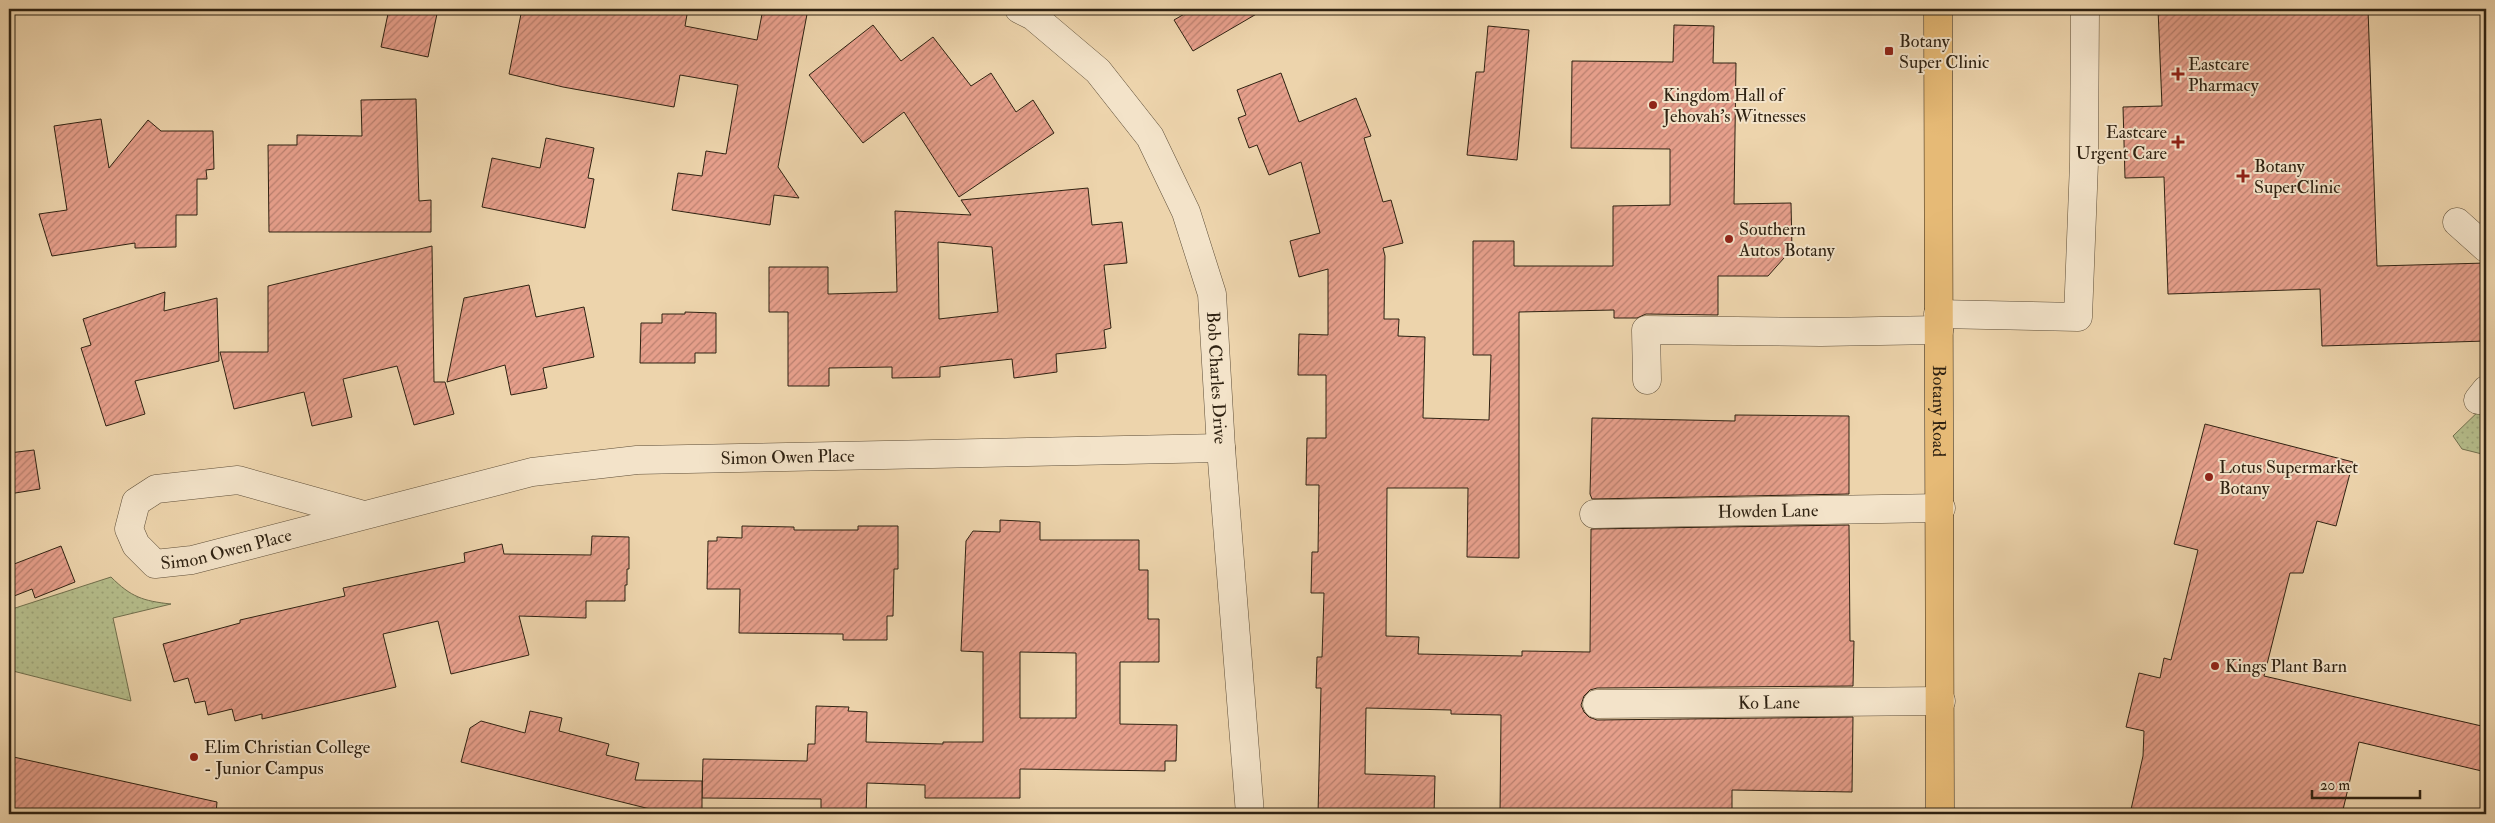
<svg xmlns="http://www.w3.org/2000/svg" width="2495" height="823" font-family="'IM FELL Double Pica',serif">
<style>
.grass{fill:url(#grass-dots);stroke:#72704e}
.building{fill:url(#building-hatch);stroke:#2f2212;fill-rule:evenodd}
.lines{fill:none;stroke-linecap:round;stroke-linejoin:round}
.minor-casing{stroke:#5e4e38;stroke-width:29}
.major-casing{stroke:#2f2212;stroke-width:29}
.minor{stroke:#f3e3c9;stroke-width:28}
.major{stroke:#e6ba76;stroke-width:28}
.poi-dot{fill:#8f2418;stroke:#f3e3c9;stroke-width:2}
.labels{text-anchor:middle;stroke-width:4;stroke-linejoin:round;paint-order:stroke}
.poi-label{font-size:18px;fill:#2f2212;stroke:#f3e3c9;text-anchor:start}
.street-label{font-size:18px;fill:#2f2212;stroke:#f3e3c9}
</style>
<defs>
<pattern id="grass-dots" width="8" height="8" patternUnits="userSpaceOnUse" patternTransform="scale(1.25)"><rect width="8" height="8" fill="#b5bd8b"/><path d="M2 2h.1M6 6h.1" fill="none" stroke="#9ca277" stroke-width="1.8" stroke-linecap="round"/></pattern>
<pattern id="building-hatch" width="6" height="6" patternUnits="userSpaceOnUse" patternTransform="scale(1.25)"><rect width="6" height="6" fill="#e69f8b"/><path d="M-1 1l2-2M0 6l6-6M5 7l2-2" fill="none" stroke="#bb8170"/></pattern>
</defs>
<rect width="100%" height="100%" fill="#edd4ac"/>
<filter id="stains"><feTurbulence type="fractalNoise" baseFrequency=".004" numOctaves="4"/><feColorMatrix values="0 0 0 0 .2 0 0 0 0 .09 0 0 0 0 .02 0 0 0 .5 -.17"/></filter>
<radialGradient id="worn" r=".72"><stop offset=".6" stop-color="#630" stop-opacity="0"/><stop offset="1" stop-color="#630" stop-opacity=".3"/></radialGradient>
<g class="grass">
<polygon points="2486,404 2486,455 2462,449 2453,436"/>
<path d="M111 577C131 597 143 601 171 604L113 618 131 701 9 670V610Z"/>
</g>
<g class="building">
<polygon points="389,9 438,9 428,57 381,47"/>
<polygon points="522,9 688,9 685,26 757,40 763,9 808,9 778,167 799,198 774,195 770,225 672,210 678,173 702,176 706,151 726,154 738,85 680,75 674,107 563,87 509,74"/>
<polygon points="1193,9 1265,9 1193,51 1174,20"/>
<polygon points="2158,9 2368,9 2377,266 2486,263 2486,341 2322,346 2320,289 2168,294 2164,177 2125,178 2123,107 2162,106"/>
<polygon points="873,25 901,61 933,37 971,86 991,73 1016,112 1033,100 1054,133 959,197 904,112 863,143 809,75"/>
<polygon points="1674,25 1714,26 1713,63 1736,63 1734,204 1791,203 1792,249 1768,276 1718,276 1718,315 1646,314 1637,318 1614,318 1614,310 1519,312 1519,558 1467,557 1468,488 1387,488 1386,636 1419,637 1418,654 1522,656 1522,651 1590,652 1591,529 1849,525 1850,641 1854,641 1853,686 1597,688 1590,690 1584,696 1581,705 1584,712 1589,717 1597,720 1853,717 1852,792 1732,790 1732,814 1500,814 1501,715 1451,714 1451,710 1366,708 1365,774 1435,776 1434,814 1318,814 1321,688 1316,688 1317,657 1322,657 1324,593 1311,593 1312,552 1318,552 1319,485 1306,485 1307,438 1326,438 1326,375 1298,375 1299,334 1328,335 1328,269 1299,277 1290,241 1320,233 1301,162 1269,175 1257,145 1249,148 1238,118 1246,115 1237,90 1281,73 1299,122 1356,98 1371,136 1364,138 1383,202 1391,200 1403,243 1383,248 1385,256 1384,319 1399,319 1398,336 1425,337 1423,418 1489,420 1491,355 1473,355 1473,241 1514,241 1514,266 1613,266 1613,206 1670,205 1670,149 1571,148 1572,61 1673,62"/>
<polygon points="1488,26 1529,30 1517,160 1467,155 1476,72 1484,72"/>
<polygon points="416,99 419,201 431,200 431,232 269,232 268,145 297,145 297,135 362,136 361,100"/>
<polygon points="101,119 109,168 148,120 161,131 213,131 214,169 206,170 207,179 197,179 197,215 176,215 176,247 135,248 135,243 52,256 39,214 67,210 54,126"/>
<polygon points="546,138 594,148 588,178 594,179 585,228 482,207 492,158 540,168"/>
<path d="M1088 188 1092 225 1122 222 1127 263 1104 265 1111 328 1104 330 1106 348 1056 354 1057 372 1014 378 1012 359 940 367V377L892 378V367L829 368V386H788V312H769V267H828V294L897 292 895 211 971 215 961 200ZM938 242 992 247 998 312 939 319Z"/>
<polygon points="432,246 434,382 445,382 454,414 414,425 397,366 343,379 352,417 312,426 304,392 234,409 220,352 268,352 268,286"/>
<polygon points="529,285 536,317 584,307 594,357 543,368 547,388 511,395 505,365 447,382 464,298"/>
<polygon points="165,292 164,311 217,298 219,361 135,381 145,414 106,426 81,348 91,345 83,319"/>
<polygon points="685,312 716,313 716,353 695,353 695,363 640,363 641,323 662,323 662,314 685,314"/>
<polygon points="1735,415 1849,416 1849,494 1592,499 1590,494 1592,418 1735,421"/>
<polygon points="2205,424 2353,462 2336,526 2317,521 2303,573 2290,573 2264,676 2486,727 2486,772 2359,742 2342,814 2130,814 2143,756 2144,731 2126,727 2139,673 2160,678 2164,658 2171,660 2198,550 2174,544"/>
<polygon points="34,450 40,489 9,494 9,453"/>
<path d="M1000 520 1040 522V540H1139V570H1148V619H1159V662H1120V724L1177 725 1176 761H1165V771L1020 769V798H925V785L867 783 866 814H821V799L702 798 703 759 807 761 808 744H815L816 706 849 707 848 711 867 712 866 742 943 744V742H983V652L961 651 966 541 973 531 1000 532ZM1020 652 1076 653V718H1020Z"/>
<polygon points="742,526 794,527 794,530 858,530 858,526 898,526 898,569 894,569 893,616 887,616 887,640 843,640 843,634 739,633 740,589 707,589 708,541 717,541 717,537 742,538"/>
<polygon points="592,536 629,537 629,569 627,569 627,585 625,585 625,601 586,601 586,618 519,616 529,655 451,674 438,621 383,634 396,687 262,719 262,714 235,721 232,709 208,715 205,701 195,703 188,678 174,682 163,644 240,623 240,620 345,596 343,588 465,562 464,553 502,544 504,554 591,555"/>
<polygon points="61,546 75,582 35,598 32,589 9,598 9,566"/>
<polygon points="530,711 562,718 559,731 609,744 606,755 639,763 635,780 702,781 702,814 658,814 658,811 461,762 470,728 481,721 525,733"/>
<polygon points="9,756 217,802 216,814 9,814"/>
</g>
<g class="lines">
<defs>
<g id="minor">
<path id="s1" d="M1019 9 1033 16 1098 71 1150 137 1186 212 1212 294 1221 448 1250 814"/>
<polyline points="2457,222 2486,248"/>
<polyline points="1938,314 2078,317 2084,163 2085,9"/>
<polyline points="1647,380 1646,330 1821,332 1939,330"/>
<polyline points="2478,400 2486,390"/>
<path id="s2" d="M360 514 238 480 156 489 136 502 129 529 136 545 155 564 192 560 532 472 637 460 1221 448"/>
<path id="s3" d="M1594 514 1941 508"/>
<path id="s4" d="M1597 704 1941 701"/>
</g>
<g id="major">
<path id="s5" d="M1938 9 1940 814"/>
</g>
</defs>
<use href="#minor" class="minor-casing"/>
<use href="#major" class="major-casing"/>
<use href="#minor" class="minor"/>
<use href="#major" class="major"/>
</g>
<g class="poi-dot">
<rect x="1884" y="46" width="10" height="10" rx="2.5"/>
<path d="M2175.5 66.5h5v5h5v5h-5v5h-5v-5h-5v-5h5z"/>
<circle cx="1653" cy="105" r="5"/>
<path d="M2175.5 134.5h5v5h5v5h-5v5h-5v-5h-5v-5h5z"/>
<path d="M2240.5 168.5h5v5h5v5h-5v5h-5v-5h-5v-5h5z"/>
<circle cx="1729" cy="239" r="5"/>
<circle cx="2209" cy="477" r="5"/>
<circle cx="2215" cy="666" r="5"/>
<circle cx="194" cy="757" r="5"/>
</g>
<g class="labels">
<g class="poi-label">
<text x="1899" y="47">Botany<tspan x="1899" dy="21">Super Clinic</tspan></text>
<text x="2188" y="70">Eastcare<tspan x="2188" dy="21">Pharmacy</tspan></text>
<text x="1663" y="101">Kingdom Hall of<tspan x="1663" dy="21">Jehovah's Witnesses</tspan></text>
<text x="2167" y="138" text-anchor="end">Eastcare<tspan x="2167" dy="21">Urgent Care</tspan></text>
<text x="2254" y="172">Botany<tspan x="2254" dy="21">SuperClinic</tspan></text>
<text x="1739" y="235">Southern<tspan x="1739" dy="21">Autos Botany</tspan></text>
<text x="2219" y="473">Lotus Supermarket<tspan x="2219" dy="21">Botany</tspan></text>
<text x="2225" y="672">Kings Plant Barn</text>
<text x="204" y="753">Elim Christian College<tspan x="204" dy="21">- Junior Campus</tspan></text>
</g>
<g class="street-label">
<text dy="6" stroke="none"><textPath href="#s1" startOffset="438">Bob Charles Drive</textPath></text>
<text dy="6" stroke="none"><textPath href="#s5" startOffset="402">Botany Road</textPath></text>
<text dy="6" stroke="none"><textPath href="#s2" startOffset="950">Simon Owen Place</textPath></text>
<text dy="6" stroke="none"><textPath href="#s3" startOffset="174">Howden Lane</textPath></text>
<text dy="6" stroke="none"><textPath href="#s2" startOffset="378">Simon Owen Place</textPath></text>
<text dy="6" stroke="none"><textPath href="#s4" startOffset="172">Ko Lane</textPath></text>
</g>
</g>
<rect width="2495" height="823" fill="none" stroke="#edd4ac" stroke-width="30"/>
<rect x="10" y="10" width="2475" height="803" fill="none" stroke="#2f2212" stroke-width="2.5"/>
<rect x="15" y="15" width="2465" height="793" fill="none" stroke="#2f2212"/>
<path d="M2312 790v8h108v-8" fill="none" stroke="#2f2212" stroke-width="2.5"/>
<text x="2320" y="790" font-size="15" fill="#2f2212" stroke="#f3e3c9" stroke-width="4" paint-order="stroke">20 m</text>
<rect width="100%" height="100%" filter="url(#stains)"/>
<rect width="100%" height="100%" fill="url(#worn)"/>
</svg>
